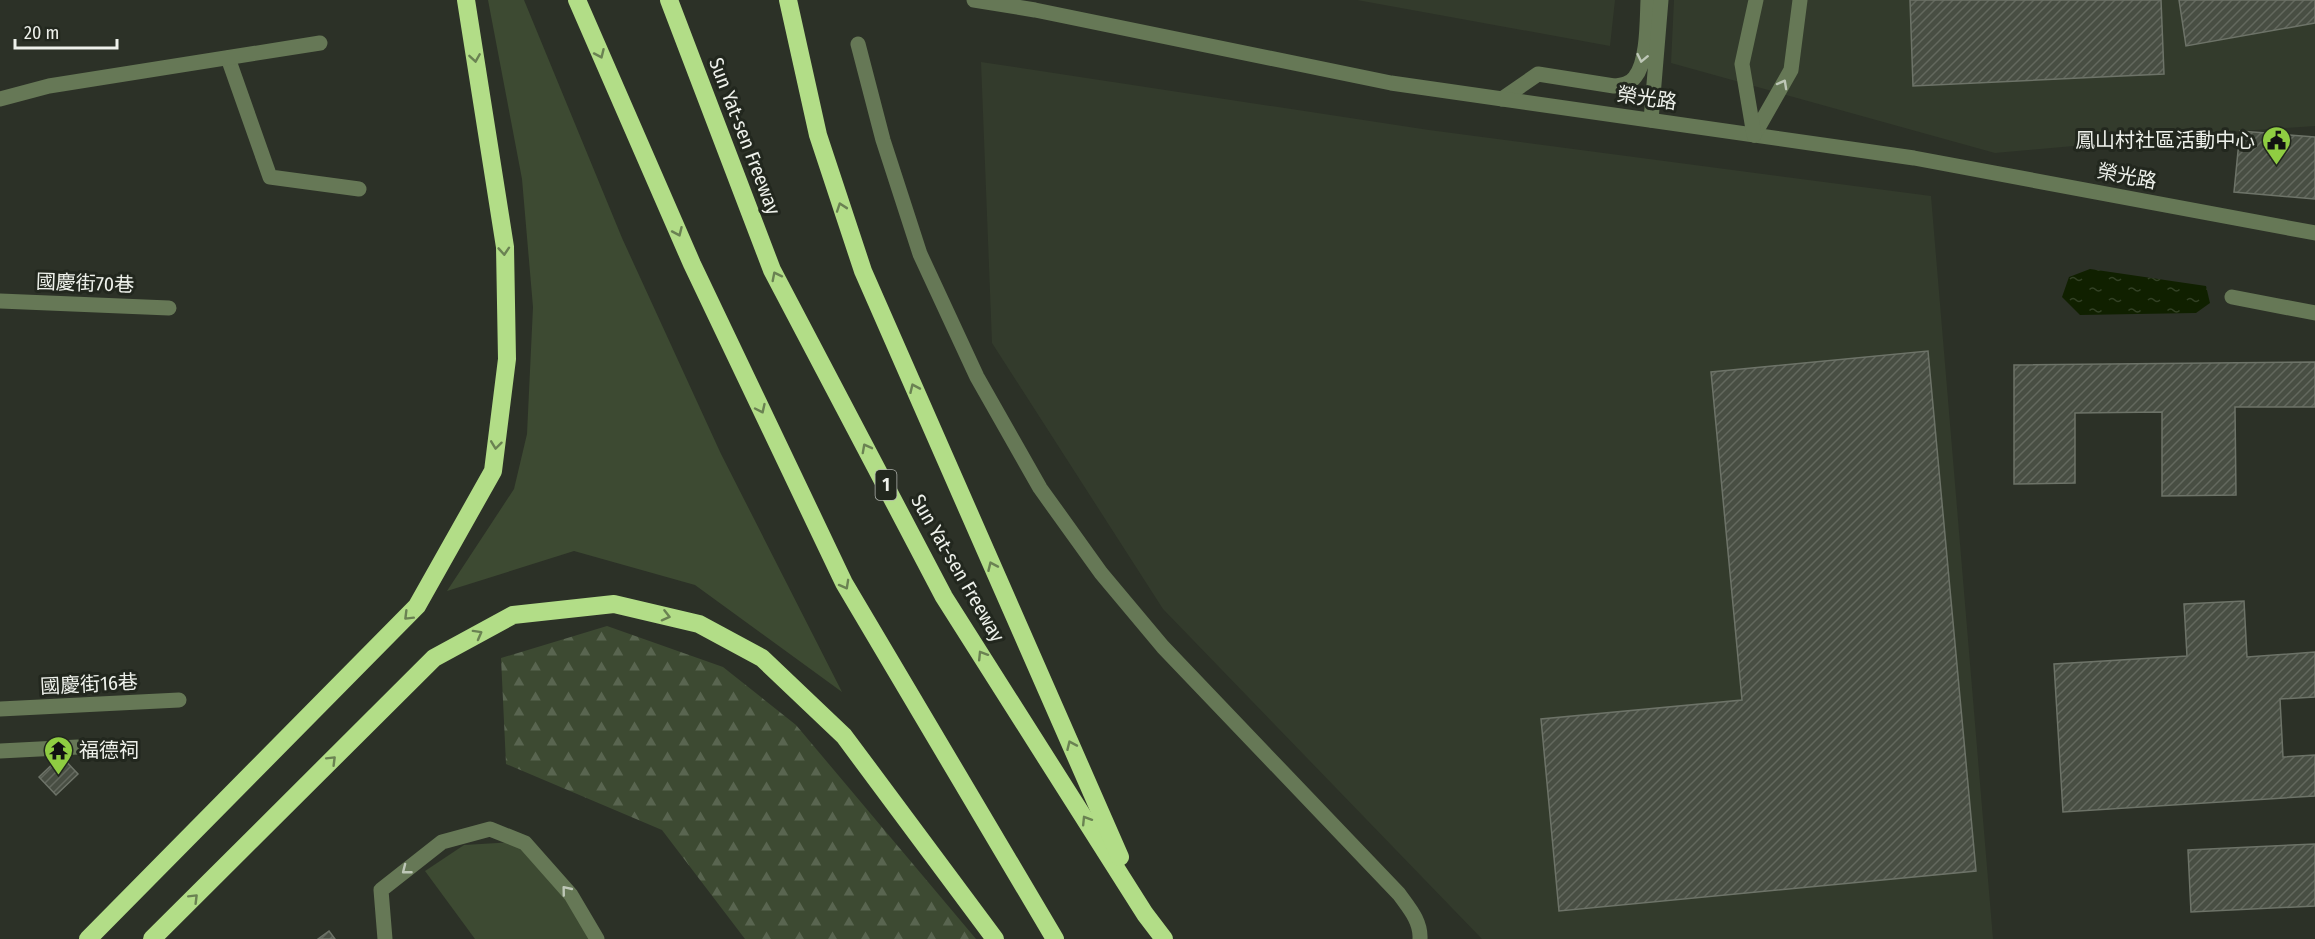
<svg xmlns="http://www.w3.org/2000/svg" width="2315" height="939" font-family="'Fira Sans Condensed','Noto Sans TC',sans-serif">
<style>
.built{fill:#333b2c}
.grass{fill:#3d4a32}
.forest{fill:url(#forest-firs)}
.water{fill:url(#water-ripples)}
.building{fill:url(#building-hatch);stroke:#6d7368;stroke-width:1.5}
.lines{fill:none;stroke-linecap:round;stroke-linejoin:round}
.service{stroke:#667856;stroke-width:15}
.tertiary{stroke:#667856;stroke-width:15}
.motorway{stroke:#b2dd87;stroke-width:18}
.oneway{stroke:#6a8252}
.oneway2{stroke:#bec7b7}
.labels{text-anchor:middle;stroke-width:6;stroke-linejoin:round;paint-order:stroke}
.shield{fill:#22271e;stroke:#b1b4ae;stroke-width:1.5}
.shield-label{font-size:18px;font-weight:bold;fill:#eef1eb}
.street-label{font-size:20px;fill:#eef1eb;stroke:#22271e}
.poi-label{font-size:20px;fill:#eef1eb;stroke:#22271e;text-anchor:end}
</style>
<defs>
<pattern id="forest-firs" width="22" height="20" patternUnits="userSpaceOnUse" patternTransform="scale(1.5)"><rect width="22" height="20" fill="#3d4a32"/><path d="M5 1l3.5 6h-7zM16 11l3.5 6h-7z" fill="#596550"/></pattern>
<pattern id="water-ripples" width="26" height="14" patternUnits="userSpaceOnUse" patternTransform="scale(1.5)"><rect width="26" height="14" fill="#102000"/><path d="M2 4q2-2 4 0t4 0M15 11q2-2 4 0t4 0" fill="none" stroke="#334125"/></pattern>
<pattern id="building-hatch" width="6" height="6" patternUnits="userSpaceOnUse" patternTransform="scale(1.5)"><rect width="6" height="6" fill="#484e43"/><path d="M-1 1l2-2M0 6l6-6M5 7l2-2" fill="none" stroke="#63685e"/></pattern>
</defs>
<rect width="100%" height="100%" fill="#2c3127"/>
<g class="built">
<polygon points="1357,0 1615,0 1610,46"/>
<polygon points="1674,0 2315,0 2315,126 2240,131 1995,153 1671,63"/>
<polygon points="981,62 1429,130 1931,196 1993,939 1482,939 1163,609 992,343"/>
</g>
<g class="grass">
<polygon points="488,0 524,0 622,238 721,454 842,692 695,585 574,551 447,591 514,489 527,434 533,307 522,179"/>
<polygon points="516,842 555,874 597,939 475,939 425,871 464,845"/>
</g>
<polygon class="forest" points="607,626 723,667 796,725 976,939 745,939 662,830 506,764 501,658"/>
<polygon class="water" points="2090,269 2206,286 2210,303 2196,313 2080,315 2062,297 2069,277"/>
<g class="building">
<polygon points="1910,0 2161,0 2164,74 1913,86"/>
<polygon points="2179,0 2315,0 2315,23 2186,46"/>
<polygon points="2240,131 2315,137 2315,199 2234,192"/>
<polygon points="1928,351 1976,871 1559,911 1541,719 1742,700 1711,372"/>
<polygon points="2315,362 2315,407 2235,407 2236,495 2162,496 2162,412 2075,413 2075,483 2014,484 2014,365"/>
<polygon points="2244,601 2247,657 2315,652 2315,697 2280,699 2283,757 2315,755 2315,796 2063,812 2054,664 2187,656 2184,604"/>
<polygon points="61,756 78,774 56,795 39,777"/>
<polygon points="2315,844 2315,906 2191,912 2188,850"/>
<polygon points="329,931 335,939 318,939"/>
</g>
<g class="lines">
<g class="service">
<path d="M858 44 883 140 920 254 977 377 1040 488 1101 573 1163 647 1399 894C1409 908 1421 921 1420 939"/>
<polyline points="228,58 270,177 359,189"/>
<polyline points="0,99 49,86 320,43"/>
<path d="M1502 99 1538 74 1614 86C1622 85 1630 84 1635 77 1648 61 1647 20 1648 0"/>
<polyline points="1651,120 1661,0"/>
<polyline points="2232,297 2315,313"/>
<polyline points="0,301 169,308"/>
<polyline points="0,709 179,700"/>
<polyline points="0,751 78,747"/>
<polyline points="385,939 381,890 442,842 490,829 525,843 571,895 597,939"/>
</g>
<g class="tertiary">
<polyline points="974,0 1035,10 1391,83 1914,158 2315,233"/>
<polyline points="1754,135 1791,70 1800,0"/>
<polyline points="1754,135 1742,64 1756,0"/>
</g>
<g class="motorway">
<polyline points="577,0 692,264 844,583 1055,939"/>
<polyline points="669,0 772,270 944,597 1145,914 1164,939"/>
<polyline points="788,0 818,135 863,271 1120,857"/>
<polyline points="88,939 417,606 493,471 507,359 505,247 466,0"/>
<polyline points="152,939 434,658 513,615 614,604 699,624 762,658 844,736 995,939"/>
</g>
</g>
<defs><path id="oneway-chevron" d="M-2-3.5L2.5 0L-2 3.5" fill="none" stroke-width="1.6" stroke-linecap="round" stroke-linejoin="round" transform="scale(1.5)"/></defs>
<g class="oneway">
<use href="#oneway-chevron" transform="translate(600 54) rotate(66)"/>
<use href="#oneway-chevron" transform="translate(475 58) rotate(81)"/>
<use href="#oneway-chevron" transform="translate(841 207) rotate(-109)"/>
<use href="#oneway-chevron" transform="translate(678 232) rotate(66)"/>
<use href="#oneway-chevron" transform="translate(504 251) rotate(86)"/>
<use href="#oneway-chevron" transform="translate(776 276) rotate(-117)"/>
<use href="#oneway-chevron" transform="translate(914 388) rotate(-114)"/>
<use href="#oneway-chevron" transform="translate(761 409) rotate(65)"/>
<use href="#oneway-chevron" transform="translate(496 445) rotate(97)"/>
<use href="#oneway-chevron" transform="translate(866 448) rotate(-118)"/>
<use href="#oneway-chevron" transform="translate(992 566) rotate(-114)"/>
<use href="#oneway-chevron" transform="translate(845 585) rotate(61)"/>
<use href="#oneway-chevron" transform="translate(408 616) rotate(135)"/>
<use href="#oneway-chevron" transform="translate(666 616) rotate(14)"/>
<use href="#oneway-chevron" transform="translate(478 634) rotate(-29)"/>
<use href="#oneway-chevron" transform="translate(982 655) rotate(-122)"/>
<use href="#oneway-chevron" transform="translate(1071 745) rotate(-114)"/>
<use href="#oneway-chevron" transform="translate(332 760) rotate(-45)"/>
<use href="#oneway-chevron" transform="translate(1086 820) rotate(-122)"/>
<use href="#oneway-chevron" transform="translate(194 898) rotate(-45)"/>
</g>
<g class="oneway2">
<use href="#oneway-chevron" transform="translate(1642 58) rotate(102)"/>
<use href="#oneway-chevron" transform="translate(1783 84) rotate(-61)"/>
<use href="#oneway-chevron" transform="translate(406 870) rotate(142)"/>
<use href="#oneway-chevron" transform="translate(566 890) rotate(-129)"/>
</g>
<defs>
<symbol id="civic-pin" viewBox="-11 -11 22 30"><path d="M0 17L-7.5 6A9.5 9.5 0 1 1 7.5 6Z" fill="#8fcd42" stroke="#22271e"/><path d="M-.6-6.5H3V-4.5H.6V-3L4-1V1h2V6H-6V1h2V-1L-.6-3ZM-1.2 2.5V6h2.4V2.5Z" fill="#111"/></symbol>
<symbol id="temple-pin" viewBox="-11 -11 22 30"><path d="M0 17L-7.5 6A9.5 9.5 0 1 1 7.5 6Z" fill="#8fcd42" stroke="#22271e"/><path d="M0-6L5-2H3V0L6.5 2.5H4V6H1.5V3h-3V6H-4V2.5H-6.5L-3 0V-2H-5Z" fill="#111"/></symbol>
</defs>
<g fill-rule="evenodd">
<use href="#civic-pin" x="2260" y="124" width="33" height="45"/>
<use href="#temple-pin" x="42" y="734" width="33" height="45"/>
</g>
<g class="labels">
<rect class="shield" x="875.5" y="470" width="21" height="30" rx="4.5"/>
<g class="shield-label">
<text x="886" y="491">1</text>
</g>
<g class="street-label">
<text transform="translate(1647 98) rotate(8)" y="7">榮光路</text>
<text transform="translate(745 136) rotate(69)" y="7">Sun Yat-sen Freeway</text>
<text transform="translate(2127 176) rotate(11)" y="7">榮光路</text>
<text transform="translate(85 283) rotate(2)" y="7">國慶街70巷</text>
<text transform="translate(958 568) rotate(60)" y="7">Sun Yat-sen Freeway</text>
<text transform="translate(89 684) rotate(-3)" y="7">國慶街16巷</text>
</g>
<g class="poi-label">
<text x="2255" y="147">鳳山村社區活動中心</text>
<text x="79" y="757" text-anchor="start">福德祠</text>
</g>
</g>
<path d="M15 39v9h102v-9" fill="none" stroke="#eef1eb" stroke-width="3"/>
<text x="24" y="39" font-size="18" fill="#eef1eb" stroke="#22271e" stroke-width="4.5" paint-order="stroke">20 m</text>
</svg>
